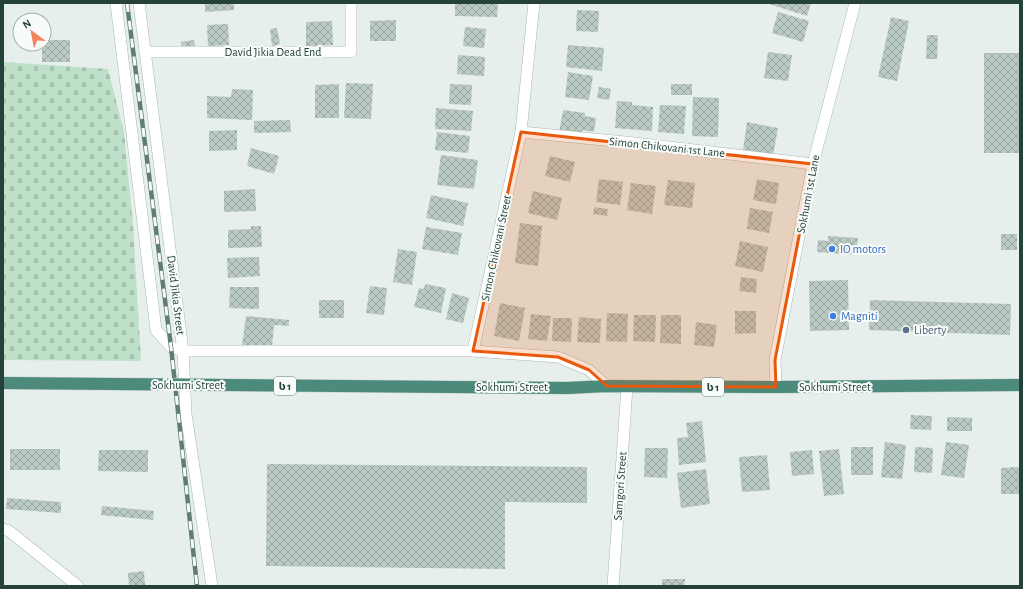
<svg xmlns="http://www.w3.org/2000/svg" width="1023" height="589" font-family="'Alegreya Sans','Noto Sans Georgian',sans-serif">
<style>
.cemetery{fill:url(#cemetery-stones)}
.building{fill:url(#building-cross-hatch)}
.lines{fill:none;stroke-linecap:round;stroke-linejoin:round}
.minor-casing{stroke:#a8b8b2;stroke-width:12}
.trunk-casing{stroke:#c2cac8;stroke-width:13}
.minor{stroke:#fff;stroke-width:11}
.trunk{stroke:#4c8a7c;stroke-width:12}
.rail-casing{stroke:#5f7d75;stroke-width:4.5}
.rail{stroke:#f7fbf9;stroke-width:3;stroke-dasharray:9;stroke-linecap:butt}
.trunk-bridge-casing{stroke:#c2cac8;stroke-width:13;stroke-linecap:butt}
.trunk-bridge{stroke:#4c8a7c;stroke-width:12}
.marked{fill:#e8590c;fill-opacity:0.2;stroke:#e8590c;stroke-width:3;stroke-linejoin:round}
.shop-dot{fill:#3f7fe0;stroke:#f7fbf9;stroke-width:1.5}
.service-dot{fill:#5c6f8a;stroke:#f7fbf9;stroke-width:1.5}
.labels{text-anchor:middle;stroke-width:4;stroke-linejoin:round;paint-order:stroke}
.shield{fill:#f7fbf9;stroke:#637a73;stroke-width:1}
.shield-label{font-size:11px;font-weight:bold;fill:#24423a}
.street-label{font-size:12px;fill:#24423a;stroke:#f7fbf9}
.shop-label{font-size:12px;fill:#366cbe;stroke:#f7fbf9;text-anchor:start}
.service-label{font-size:12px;fill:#4e5e75;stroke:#f7fbf9;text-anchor:start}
</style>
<defs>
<pattern id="cemetery-stones" width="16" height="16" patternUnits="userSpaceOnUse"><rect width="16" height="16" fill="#bfe0c8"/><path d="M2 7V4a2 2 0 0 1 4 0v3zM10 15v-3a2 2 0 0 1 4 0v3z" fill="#a4c1ad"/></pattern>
<pattern id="building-cross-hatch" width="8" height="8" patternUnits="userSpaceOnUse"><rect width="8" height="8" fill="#bbcac4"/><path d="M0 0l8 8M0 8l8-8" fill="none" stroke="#98a6a0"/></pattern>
</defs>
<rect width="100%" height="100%" fill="#e6efeb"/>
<polygon class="cemetery" points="3,62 108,69 124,132 133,225 141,361 3,360"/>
<g class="building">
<polygon points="205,3 234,3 234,10 205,12"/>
<polygon points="455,3 498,3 497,17 455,16"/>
<polygon points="766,3 811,3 807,16"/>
<polygon points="577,10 599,11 598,32 576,31"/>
<polygon points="778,12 809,21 803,42 772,33"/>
<polygon points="891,17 909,21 897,81 878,77"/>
<polygon points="396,20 396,41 370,41 370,21"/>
<polygon points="332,21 333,45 306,46 306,22"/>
<polygon points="228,24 229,45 208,46 207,25"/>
<polygon points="465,27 486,29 484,48 463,46"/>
<polygon points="277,28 280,44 272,46 270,29"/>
<polygon points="927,35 938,35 937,59 926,59"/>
<polygon points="44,40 70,40 70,62 42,62 42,44 44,44"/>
<polygon points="194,40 195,48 182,50 181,42"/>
<polygon points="568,45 604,48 602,71 566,67"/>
<polygon points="768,52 792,55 788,81 764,78"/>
<rect x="984" y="53" width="36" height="100"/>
<polygon points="458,55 485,57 484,76 457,74"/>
<polygon points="568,72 593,76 589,100 565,97"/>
<polygon points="346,83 373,84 371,119 344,118"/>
<polygon points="339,84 339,118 315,118 315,85"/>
<polygon points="450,84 472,85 471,105 449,104"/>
<rect x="671" y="84" width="21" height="11"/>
<polygon points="599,87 611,89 609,100 597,98"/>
<polygon points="232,89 253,90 252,120 207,118 207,96 231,97"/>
<polygon points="693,97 719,98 718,137 692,136"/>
<polygon points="617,101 632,102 632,105 653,107 652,131 615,128"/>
<polygon points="660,105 686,106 684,134 658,132"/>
<polygon points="436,108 473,111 471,131 435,129"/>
<polygon points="563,110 585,113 585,116 596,118 594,132 583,130 581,137 559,133"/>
<polygon points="290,120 291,132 254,133 254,121"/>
<polygon points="747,122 778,128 773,155 743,150"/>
<polygon points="237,130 237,150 209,151 209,131"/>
<polygon points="437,132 470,136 468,153 435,150"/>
<polygon points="251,148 279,156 274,174 247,166"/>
<polygon points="441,155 478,160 474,189 437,185"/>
<polygon points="550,156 575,162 570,182 545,176"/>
<polygon points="599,179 623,182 620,205 596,202"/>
<polygon points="757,179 779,183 776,204 753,200"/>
<polygon points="668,180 695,183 692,208 664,205"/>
<polygon points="631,183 656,186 652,214 627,210"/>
<polygon points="255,189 256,211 224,212 224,191"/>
<polygon points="533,191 562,198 557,220 528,213"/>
<polygon points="431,195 468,203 463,226 426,218"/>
<polygon points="594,207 608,209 607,216 593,214"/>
<polygon points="750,208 773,212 769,233 747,229"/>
<polygon points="520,223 542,226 538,266 515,263"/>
<polygon points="251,226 261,226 262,247 228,248 228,230 251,229"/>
<polygon points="426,227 462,233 458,255 422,249"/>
<rect x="1001" y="234" width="16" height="16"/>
<polygon points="828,236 858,238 856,255 817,252 818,240 828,241"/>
<polygon points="740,241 768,247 763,272 735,266"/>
<polygon points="398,249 417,252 412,285 393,282"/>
<polygon points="259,257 260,276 228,278 227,258"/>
<polygon points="741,277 757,279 756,293 739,291"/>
<polygon points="848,280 849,330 810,331 809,281"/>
<polygon points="425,284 446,288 441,313 414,307 419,288 424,289"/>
<polygon points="370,286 387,288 384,315 366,313"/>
<polygon points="230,287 259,287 259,309 229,308"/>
<polygon points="452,293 469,298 463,323 446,319"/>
<rect x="319" y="300" width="25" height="18"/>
<polygon points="870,300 1011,304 1010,335 869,330"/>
<polygon points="500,303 525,308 519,341 494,336"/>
<polygon points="735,311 756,311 756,333 735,334"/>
<polygon points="607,313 628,314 627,342 606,341"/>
<polygon points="531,314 551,316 547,341 528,339"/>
<polygon points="634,315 656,315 655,342 633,341"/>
<polygon points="661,315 681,315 681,344 660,343"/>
<polygon points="246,316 289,320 289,326 274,325 272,348 242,345"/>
<polygon points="579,317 601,319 600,343 577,342"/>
<polygon points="553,318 572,318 571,342 552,341"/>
<polygon points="696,322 717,325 714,347 694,345"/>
<polygon points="911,415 932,416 931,430 910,429"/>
<polygon points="947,417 972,418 972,431 947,431"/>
<polygon points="702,421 706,462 679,465 677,438 688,437 686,423"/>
<polygon points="885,442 906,445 902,479 881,477"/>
<polygon points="946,442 969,445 964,478 941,475"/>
<rect x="851" y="447" width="22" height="28"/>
<polygon points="915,447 933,448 932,473 914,472"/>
<polygon points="645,448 668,448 667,478 644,477"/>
<rect x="10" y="449" width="50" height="21"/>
<polygon points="839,449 844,494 824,496 819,451"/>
<polygon points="99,450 148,450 148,472 98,471"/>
<polygon points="812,450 814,474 792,476 790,452"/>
<polygon points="767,455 770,490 742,492 739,457"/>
<polygon points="267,464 587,467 587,503 505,502 505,569 266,566"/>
<polygon points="1020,467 1020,494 1001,494 1001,468"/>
<polygon points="706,469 710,504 681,508 677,473"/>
<polygon points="7,498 61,502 61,513 6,509"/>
<polygon points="102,506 154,511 153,520 101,515"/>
<polygon points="144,571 145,586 129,586 128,573"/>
<polygon points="662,579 685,579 684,586 662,586"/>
</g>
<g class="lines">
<defs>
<g id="minor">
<polyline points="116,3 156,330 171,347 183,351 473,351"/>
<polyline points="139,3 183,351 186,414 212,586"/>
<polyline points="534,3 521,132 473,351 558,357 589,370 607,386"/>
<polyline points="145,52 351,52 351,3"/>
<polyline points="521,132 635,143 813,164"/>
<polyline points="776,387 775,360 813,164 855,3"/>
<polyline points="3,529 9,531 78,586"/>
<polyline points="613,586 627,387"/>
</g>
<polyline id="trunk" points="567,388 607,386 776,387 1020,385"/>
</defs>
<use href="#minor" class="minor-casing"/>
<use href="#trunk" class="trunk-casing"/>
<use href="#minor" class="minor"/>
<use href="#trunk" class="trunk"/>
<defs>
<polyline id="rail" points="127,3 171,347 197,586"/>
</defs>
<use href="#rail" class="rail-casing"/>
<use href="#rail" class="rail"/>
<defs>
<polyline id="trunk-bridge" points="3,383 567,388"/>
</defs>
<use href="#trunk-bridge" class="trunk-bridge-casing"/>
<use href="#trunk-bridge" class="trunk-bridge"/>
</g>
<path class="marked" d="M521 132 813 164 775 360 776 387 607 386 589 370 558 357 473 351Z"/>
<g class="shop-dot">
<circle cx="832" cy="249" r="4"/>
<circle cx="833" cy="316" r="4"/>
</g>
<circle class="service-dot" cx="906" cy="330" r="4"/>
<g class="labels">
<g class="shield">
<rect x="274" y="377" width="22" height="18" rx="3"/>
<rect x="702" y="378" width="22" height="18" rx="3"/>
</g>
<g class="shield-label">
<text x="285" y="390">ს 1</text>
<text x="713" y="391">ს 1</text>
</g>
<g class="street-label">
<text x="273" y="56">David Jikia Dead End</text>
<text transform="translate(667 147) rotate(6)" y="4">Simon Chikovani 1st Lane</text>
<text transform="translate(808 194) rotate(-79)" y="4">Sokhumi 1st Lane</text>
<text transform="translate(496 248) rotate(-78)" y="4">Simon Chikovani Street</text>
<text transform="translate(176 295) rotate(83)" y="4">David Jikia Street</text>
<text x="188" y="389">Sokhumi Street</text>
<text x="512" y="391">Sokhumi Street</text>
<text x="835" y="391">Sokhumi Street</text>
<text transform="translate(620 486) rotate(-86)" y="4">Samgori Street</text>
</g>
<g class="shop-label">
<text x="840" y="253">IO motors</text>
<text x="841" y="320">Magniti</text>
</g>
<g class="service-label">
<text x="914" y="334">Liberty</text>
</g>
</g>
<rect width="1023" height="589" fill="none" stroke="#24423a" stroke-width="8"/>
<g transform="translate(32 32) rotate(328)"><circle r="19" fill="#f7fbf9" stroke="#a3b1ad"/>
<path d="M0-3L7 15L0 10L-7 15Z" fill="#f4845f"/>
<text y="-6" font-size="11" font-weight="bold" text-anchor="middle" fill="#24423a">N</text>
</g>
</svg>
